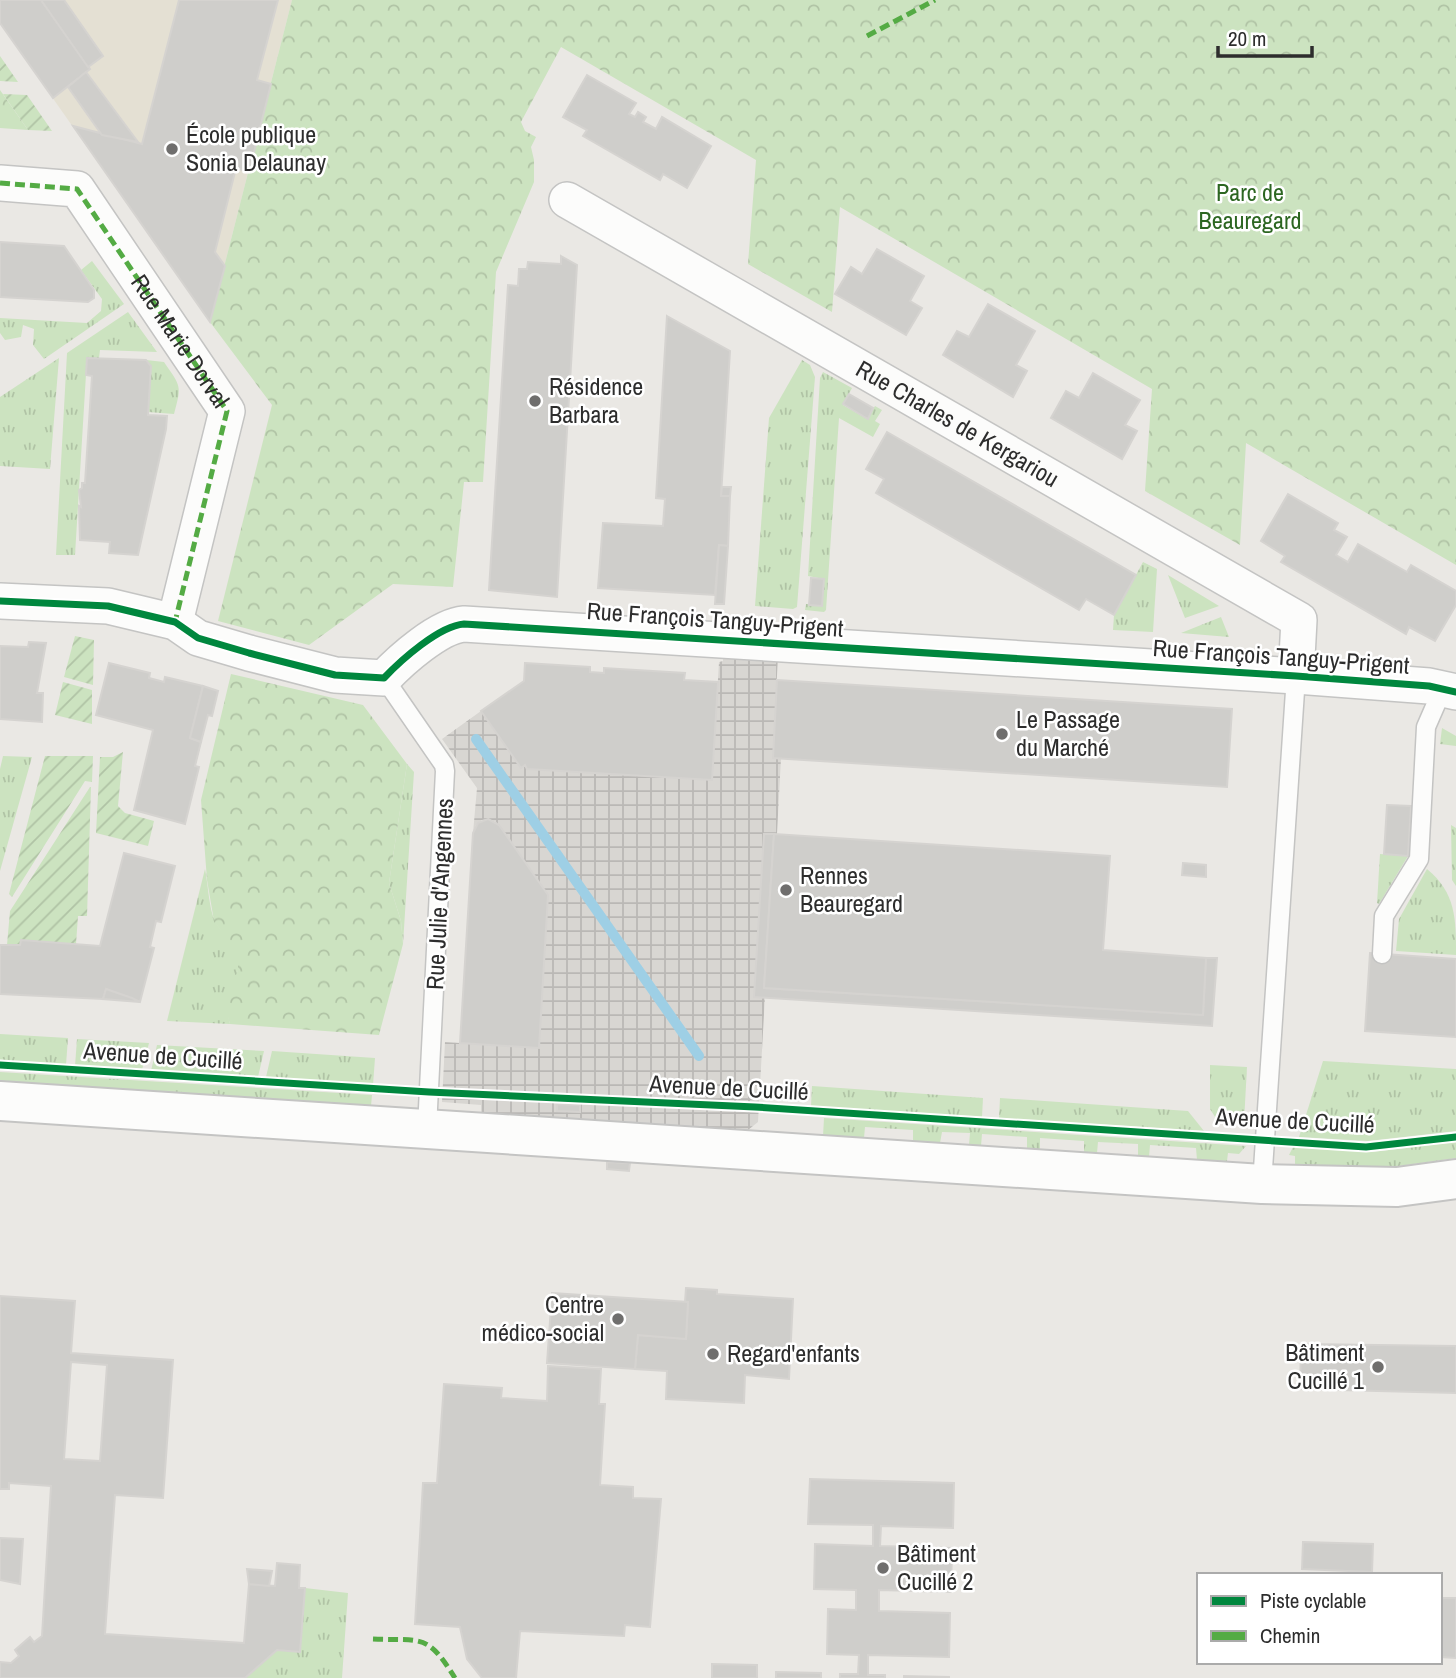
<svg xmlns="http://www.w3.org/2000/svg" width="1456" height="1678" font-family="'Archivo Narrow',sans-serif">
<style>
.education{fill:#e4e0d3}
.grass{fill:url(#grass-tufts)}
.forest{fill:url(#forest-crowns)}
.garden{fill:url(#garden-furrows)}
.plaza{fill:url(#plaza-grid)}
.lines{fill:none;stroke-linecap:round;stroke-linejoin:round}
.stream{stroke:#9ecfe5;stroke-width:10}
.building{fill:#cfcecb;stroke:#d5d3d0;stroke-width:2;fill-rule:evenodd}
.lane-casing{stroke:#c4c4c3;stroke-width:21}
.street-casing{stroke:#c4c4c3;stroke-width:38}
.secondary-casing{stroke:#c4c4c3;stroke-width:42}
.lane{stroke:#fcfcfb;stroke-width:18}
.street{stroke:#fcfcfb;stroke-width:35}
.secondary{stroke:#fcfcfb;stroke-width:38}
.quiet{stroke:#54ab44;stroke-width:5;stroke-dasharray:10 5;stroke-linecap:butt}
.cycleway-casing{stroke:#fff;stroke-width:11}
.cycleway{stroke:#00873e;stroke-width:7}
.poi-dot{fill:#6f6e6d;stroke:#fff;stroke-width:2.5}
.labels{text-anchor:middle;stroke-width:5;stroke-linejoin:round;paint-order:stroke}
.poi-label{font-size:24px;fill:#2d2d2d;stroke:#fff;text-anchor:start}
.park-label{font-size:24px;fill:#2c6621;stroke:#fff}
.street-label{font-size:24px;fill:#2d2d2d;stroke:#fff}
</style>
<defs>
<pattern id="grass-tufts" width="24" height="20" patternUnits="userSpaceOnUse" patternTransform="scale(1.75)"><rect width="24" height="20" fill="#cce3c0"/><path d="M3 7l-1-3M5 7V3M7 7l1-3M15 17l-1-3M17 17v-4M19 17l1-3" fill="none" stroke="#b0c3a5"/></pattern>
<pattern id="forest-crowns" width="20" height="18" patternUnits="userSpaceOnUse" patternTransform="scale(1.75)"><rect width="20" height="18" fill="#cce3c0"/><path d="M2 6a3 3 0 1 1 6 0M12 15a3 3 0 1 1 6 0" fill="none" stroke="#b0c3a5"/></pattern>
<pattern id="garden-furrows" width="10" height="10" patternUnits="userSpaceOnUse" patternTransform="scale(1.75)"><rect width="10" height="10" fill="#cce3c0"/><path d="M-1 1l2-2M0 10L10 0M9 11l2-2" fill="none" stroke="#b0c3a5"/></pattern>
<pattern id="plaza-grid" width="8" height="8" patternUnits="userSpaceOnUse" patternTransform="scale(1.75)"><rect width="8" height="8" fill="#d8d6d2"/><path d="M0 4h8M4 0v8" fill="none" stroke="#bab8b5"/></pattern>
</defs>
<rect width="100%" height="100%" fill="#eae8e4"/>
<polygon class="education" points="0,0 292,0 210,322 0,23"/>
<g class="grass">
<polygon points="92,261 124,304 44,359 33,345 34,329 23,325 21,337 5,340 0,333 0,318 87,323 101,311 102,299 81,270"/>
<polygon points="128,312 157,352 100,350 99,358 87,358 75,555 56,555 67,353"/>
<polygon points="59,358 50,469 0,466 0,397"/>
<path d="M146 360 164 362C181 387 182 385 174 414L148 412Z"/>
<polygon points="802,360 810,365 815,377 797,607 793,609 755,606 769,418"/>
<polygon points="823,372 852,388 843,405 867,419 875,406 882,410 875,421 880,424 873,437 839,418 826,610 824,612 805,610 806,604 822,605 824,579 808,576 820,378"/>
<polygon points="1143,562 1157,569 1153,632 1113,630 1114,615"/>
<polygon points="1168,575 1219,606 1185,618"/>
<polygon points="1221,617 1229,637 1181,633"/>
<polygon points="1442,728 1456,736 1456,746 1440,744"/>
<polygon points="3,756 32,757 0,871 0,769"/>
<polygon points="407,764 414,772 403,944 401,921 389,883"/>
<polygon points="1451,825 1456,828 1456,886 1452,880"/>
<polygon points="1380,854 1408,856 1379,904 1377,903"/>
<path d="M205 869C208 883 209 911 216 923 222 933 234 942 238 954 244 975 222 995 230 1024L167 1021Z"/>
<path d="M1427 869C1456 893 1456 919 1456 955L1396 951 1399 919Z"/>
<polygon points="0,1034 68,1038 66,1065 0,1061"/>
<polygon points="77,1039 149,1043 142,1070 75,1066"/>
<polygon points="157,1045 264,1051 258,1077 151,1071"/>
<polygon points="272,1051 375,1058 373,1085 266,1077"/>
<polygon points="1323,1061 1456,1069 1456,1131 1368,1141 1299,1137"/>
<polygon points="1210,1065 1247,1067 1244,1122 1217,1120 1210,1109"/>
<polygon points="0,1072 372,1095 371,1106 0,1082"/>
<polygon points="812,1086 983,1098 982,1117 811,1106"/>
<polygon points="1000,1098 1188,1111 1204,1131 999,1118"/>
<polygon points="824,1118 1246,1146 1239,1154 1228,1153 1227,1161 1197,1160 1196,1148 1150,1145 1149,1157 1138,1156 1138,1144 1098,1142 1097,1153 1084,1152 1084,1141 1040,1138 1040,1149 1027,1149 1027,1137 982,1134 981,1146 969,1145 970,1133 942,1132 940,1143 913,1141 913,1130 865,1127 864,1138 823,1136"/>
<polygon points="1456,1142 1456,1158 1378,1169 1295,1165 1295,1156 1289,1155 1293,1147 1372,1152"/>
<polygon points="305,1588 348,1593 342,1678 245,1678 277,1650 300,1651"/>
</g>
<g class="forest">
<polygon points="292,0 1456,0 1456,565 1246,443 1240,545 1145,491 1152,389 840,207 832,312 748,264 756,160 561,47 521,122 525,131 536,137 531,147 534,160 534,182 496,272 483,482 464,482 453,587 393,584 309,645 218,621 272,405 210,322"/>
<polygon points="0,90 28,130 0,128"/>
<polygon points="231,674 363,705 407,764 389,883 401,921 403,944 379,1035 230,1024 227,1014 228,996 238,970 238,955 214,921 207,880 201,800"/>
</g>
<g class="garden">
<polygon points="0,56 18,82 0,81"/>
<polygon points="3,94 27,95 52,131 28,130"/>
<polygon points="75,636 94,640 93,685 64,677"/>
<polygon points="63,682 92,690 92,724 55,715"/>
<polygon points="123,752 118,806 125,813 154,821 148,846 96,833 100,757 113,757"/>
<polygon points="45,756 93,756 92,782 85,781 12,897 9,894"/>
<polygon points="90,787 91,787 87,916 78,916 76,944 21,940 20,945 7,945 10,911"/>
</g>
<polygon class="plaza" points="723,653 778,655 773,757 781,758 777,834 774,834 758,1122 748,1130 707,1128 481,1113 481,1105 442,1102 445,1042 539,1048 548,896 496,822 488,819 482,820 476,825 473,833 477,788 442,739 481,711 527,769 712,780 719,662 723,661"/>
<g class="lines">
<polyline class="stream" points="476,739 699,1056"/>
</g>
<g class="building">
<polygon points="0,0 41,0 90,69 53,98 0,23"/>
<polygon points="41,0 64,0 103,56 88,67"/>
<polygon points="179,0 278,0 257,80 271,84 249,172 236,168 215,252 225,266 210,322 73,126 142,144"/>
<polygon points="86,72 138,142 102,135 68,87"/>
<polygon points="587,75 636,103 629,114 635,117 638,112 646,117 643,122 656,129 662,117 711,146 687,188 663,174 660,180 583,136 587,130 563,117"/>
<polygon points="0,242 64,246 94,290 94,298 88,302 0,297"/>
<polygon points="877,249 924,276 910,301 922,308 906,335 835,294 851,267 862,274"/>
<polygon points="561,256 577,265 557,597 489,590 508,285 518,286 519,269 527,269 528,262 561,264"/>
<polygon points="988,304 1035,331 1016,365 1027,371 1013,397 943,355 957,331 969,337"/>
<polygon points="667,316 730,351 721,496 730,496 728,546 719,545 715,595 598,588 603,523 663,526 665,499 656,498"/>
<polygon points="87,358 146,360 151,366 148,415 167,416 166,429 138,555 109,553 110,542 80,540 79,506 81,507 79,490 82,488 82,483 85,483 92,376 86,375"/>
<polygon points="1093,373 1140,400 1125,425 1137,431 1122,459 1051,418 1066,391 1079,398"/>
<polygon points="849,394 873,408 868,419 843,404"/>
<polygon points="887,432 1136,575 1114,615 1086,599 1079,610 876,493 884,479 866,469"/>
<polygon points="722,487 731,487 730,496 721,496"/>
<polygon points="1288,494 1338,523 1334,530 1347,537 1336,555 1348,562 1358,544 1407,572 1411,565 1456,591 1456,605 1435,641 1409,627 1406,634 1281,562 1285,556 1261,541"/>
<polygon points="719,545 728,546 724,604 715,604"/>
<polygon points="811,578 824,579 822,606 809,605"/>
<polygon points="29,642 46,643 37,693 43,693 42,722 0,719 0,646 28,647"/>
<polygon points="109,663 150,673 149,678 164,682 165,677 203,686 190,738 201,742 195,766 199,767 185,824 134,810 153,730 96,715"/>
<polygon points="525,663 590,667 590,672 604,673 604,668 685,673 684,680 718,682 712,780 527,769 525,765 521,768 481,711 524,681"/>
<polygon points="777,680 1232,709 1227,787 773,758"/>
<polygon points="203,686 218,691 212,716 208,715 201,742 190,738"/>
<polygon points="1387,805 1411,806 1408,856 1384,854"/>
<polygon points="488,819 499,825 548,895 539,1048 460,1043 473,833 478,823"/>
<polygon points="764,834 774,834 764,988 1203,1015 1206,958 1217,958 1212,1026 754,997"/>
<polygon points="774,834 1110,856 1103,950 1206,958 1203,1015 764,988"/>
<polygon points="124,853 175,866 161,922 156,921 150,947 154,948 140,1002 106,989 103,999 0,994 0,945 20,945 21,940 100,946"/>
<polygon points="1183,863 1206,865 1206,877 1182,875"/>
<polygon points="1370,953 1456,959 1456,1037 1365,1031"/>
<polygon points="106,989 132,998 140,1002 103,999"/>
<polygon points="557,1104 580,1105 580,1112 557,1111"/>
<polygon points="607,1162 630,1163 629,1171 607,1169"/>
<polygon points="686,1288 717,1290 717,1294 793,1299 789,1379 745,1375 744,1403 666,1399 667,1371 635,1369 638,1335 686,1339 688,1302 685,1302"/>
<polygon points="552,1293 688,1302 686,1339 638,1335 635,1369 547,1363"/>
<path d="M0 1296 75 1301 71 1353 173 1360 163 1498 115 1495 105 1634 244 1643 249 1584 275 1586 277 1563 300 1565 299 1588H305L300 1652 277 1650 245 1678H0V1662L11 1663 19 1656 15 1650 30 1637 34 1642 42 1636 51 1486 9 1483V1489H0ZM71 1362 107 1365 100 1461 64 1459Z"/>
<polygon points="1301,1344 1456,1346 1456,1393 1300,1389"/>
<polygon points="548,1366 601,1369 599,1404 605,1404 600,1485 633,1487 633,1498 661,1499 650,1627 625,1625 624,1636 520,1631 516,1678 482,1678 467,1659 460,1627 415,1624 423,1483 437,1483 444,1384 502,1388 501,1398 547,1401"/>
<polygon points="810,1479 954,1483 953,1528 881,1526 880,1546 952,1548 951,1592 879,1590 879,1611 950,1613 949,1657 868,1655 868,1675 885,1675 885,1678 840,1678 840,1674 858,1674 859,1655 827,1654 828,1609 856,1610 856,1590 814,1589 815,1544 873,1546 873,1525 808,1524"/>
<polygon points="0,1538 23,1539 20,1584 0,1580"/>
<polygon points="1303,1542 1373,1544 1372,1572 1302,1569"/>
<polygon points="247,1569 272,1571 269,1586 249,1584"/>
<polygon points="1440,1598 1456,1598 1456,1658 1440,1657"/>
<polygon points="712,1664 757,1665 757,1678 712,1678"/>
<polygon points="776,1672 821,1673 821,1678 776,1678"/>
<polygon points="904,1676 949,1677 949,1678 904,1678"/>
</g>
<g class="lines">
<defs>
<g id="lane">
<polyline points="384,678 444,765 445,771 427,1128"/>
<polyline points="1382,954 1384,916 1419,859 1426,727 1443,688"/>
<polyline points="1262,1184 1296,676"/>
</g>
<g id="street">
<path id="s1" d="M0 183 77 189 227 411 175 622"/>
<path id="s2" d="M567 200 1299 620 1296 676"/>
<path d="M0 601 108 606 175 622 198 638 249 653 335 675 384 678C401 660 439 626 464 624L1296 676 1429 686 1456 692"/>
</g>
<polyline id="secondary" points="0,1101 1262,1184 1397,1187 1456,1179"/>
</defs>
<use href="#lane" class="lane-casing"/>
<use href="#street" class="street-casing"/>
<use href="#secondary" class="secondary-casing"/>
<use href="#lane" class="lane"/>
<use href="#street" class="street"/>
<use href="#secondary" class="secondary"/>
<g class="quiet">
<polyline points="867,36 935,0"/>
<polyline points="0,183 77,189 227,411 175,622"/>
<path d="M373 1639C423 1641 427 1633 455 1678"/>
</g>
<defs>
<g id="cycleway">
<path d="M0 601 108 606 175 622 198 638 249 653 335 675 384 678C401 660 439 626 464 624L1296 676 1429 686 1456 692"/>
<polyline points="0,1065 429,1092 755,1107 1366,1147 1456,1137"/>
</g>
</defs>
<use href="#cycleway" class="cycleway-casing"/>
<use href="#cycleway" class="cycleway"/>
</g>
<g class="poi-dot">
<circle cx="172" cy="149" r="7"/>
<circle cx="535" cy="401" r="7"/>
<circle cx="1002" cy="734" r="7"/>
<circle cx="786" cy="890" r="7"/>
<circle cx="618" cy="1319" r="7"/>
<circle cx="713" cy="1354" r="7"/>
<circle cx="1378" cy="1367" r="7"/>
<circle cx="883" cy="1568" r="7"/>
</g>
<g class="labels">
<g class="poi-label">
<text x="186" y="143">École publique<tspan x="186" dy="28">Sonia Delaunay</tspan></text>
<text x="549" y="395">Résidence<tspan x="549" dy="28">Barbara</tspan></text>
<text x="1016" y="728">Le Passage<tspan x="1016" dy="28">du Marché</tspan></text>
<text x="800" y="884">Rennes<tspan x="800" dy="28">Beauregard</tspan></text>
<text x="604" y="1313" text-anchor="end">Centre<tspan x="604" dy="28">médico-social</tspan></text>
<text x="1364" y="1361" text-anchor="end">Bâtiment<tspan x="1364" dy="28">Cucillé 1</tspan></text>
<text x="727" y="1362">Regard'enfants</text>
<text x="897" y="1562">Bâtiment<tspan x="897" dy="28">Cucillé 2</tspan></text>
</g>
<g class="park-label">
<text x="1250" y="201">Parc de<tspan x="1250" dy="28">Beauregard</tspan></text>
</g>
<g class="street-label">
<text dy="8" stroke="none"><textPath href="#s1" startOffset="261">Rue Marie Dorval</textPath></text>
<text dy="8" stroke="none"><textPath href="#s2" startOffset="450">Rue Charles de Kergariou</textPath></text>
<text transform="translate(715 620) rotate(4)" y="8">Rue François Tanguy-Prigent</text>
<text transform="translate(1281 657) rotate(4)" y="8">Rue François Tanguy-Prigent</text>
<text transform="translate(440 894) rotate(-87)" y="8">Rue Julie d'Angennes</text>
<text transform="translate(163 1056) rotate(4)" y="8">Avenue de Cucillé</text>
<text transform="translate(729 1088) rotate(3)" y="8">Avenue de Cucillé</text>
<text transform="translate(1295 1121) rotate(3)" y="8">Avenue de Cucillé</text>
</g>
</g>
<rect x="1197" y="1573" width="245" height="91" fill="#ffffff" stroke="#ababab" stroke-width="2"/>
<rect x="1211" y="1596" width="35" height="10" fill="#00873e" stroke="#ababab" stroke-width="2"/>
<text x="1260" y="1608" font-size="21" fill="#2d2d2d">Piste cyclable</text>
<rect x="1211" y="1631" width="35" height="10" fill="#54ab44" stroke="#ababab" stroke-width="2"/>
<text x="1260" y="1643" font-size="21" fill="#2d2d2d">Chemin</text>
<path d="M1218 46v10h94v-10" fill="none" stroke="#2d2d2d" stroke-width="3.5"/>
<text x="1228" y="46" font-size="21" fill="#2d2d2d" stroke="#ffffff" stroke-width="5" paint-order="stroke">20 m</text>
</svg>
